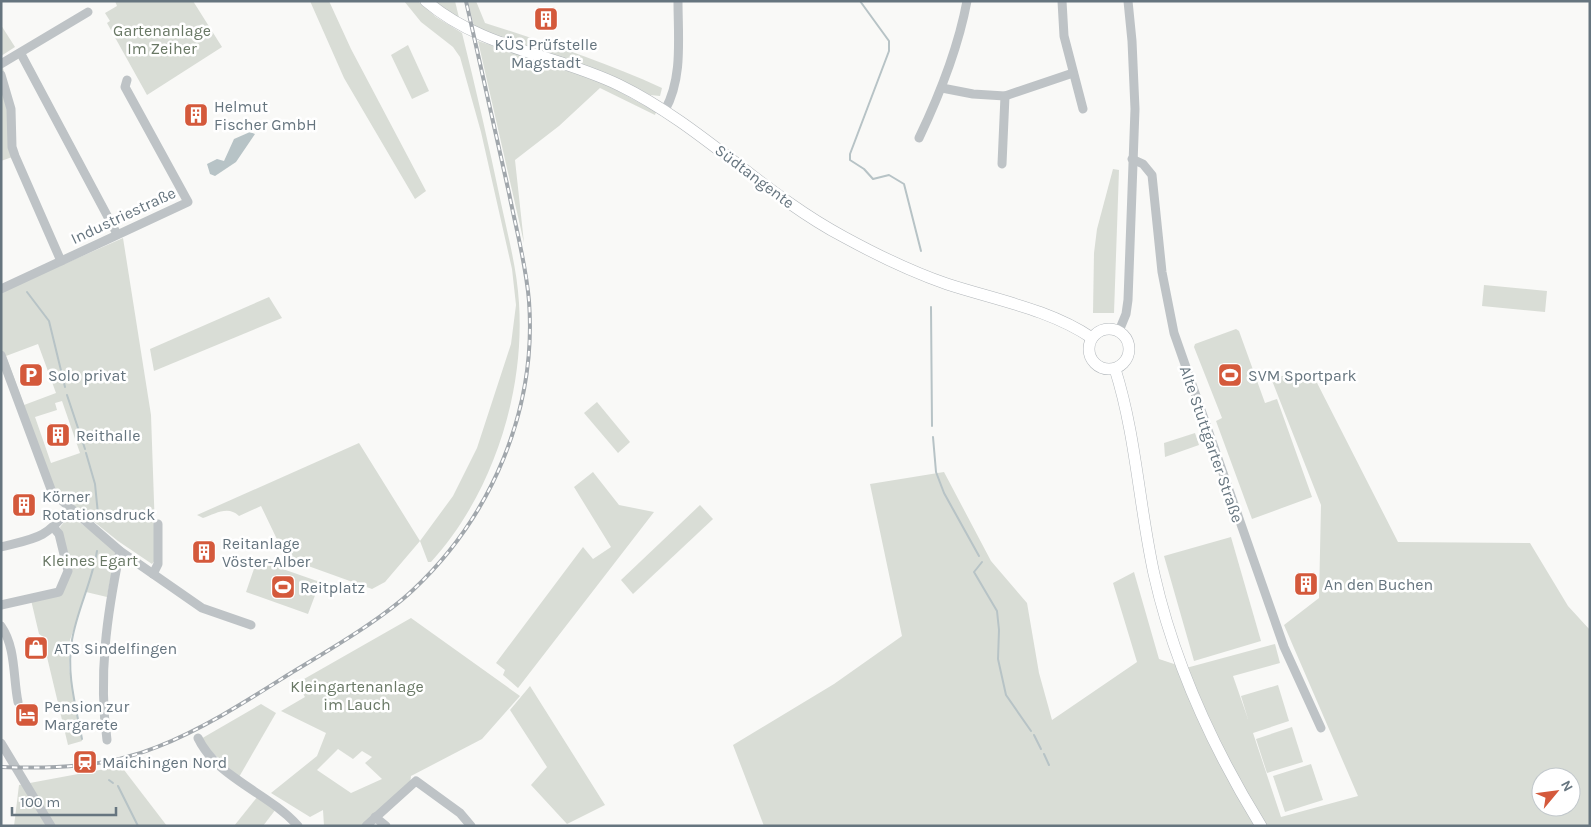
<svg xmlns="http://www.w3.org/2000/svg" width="1591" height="827" font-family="Karla,sans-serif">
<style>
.green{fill:#d9ddd6;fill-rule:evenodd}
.water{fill:#b7c3c6}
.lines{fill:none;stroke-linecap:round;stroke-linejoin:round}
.stream{stroke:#b7c3c6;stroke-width:2}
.major-casing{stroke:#b2b7bb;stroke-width:12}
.minor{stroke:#bec3c6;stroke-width:9}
.major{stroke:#fff;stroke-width:11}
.rail-casing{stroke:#a1a7ac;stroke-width:4}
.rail{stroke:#fff;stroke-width:2;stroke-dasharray:5.5;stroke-linecap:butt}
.labels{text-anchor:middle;stroke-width:5;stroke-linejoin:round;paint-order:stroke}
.park-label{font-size:16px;fill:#697865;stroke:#fff}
.poi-label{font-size:16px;fill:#66757f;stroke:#fff;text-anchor:start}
.street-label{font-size:16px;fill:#66757f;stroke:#fff}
</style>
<rect width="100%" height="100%" fill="#f9f9f7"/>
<g class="green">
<polygon points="115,1 193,1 222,47 147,95 107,23 110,21 105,13 117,6"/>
<polygon points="310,1 329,1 351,49 426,191 415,199 344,78"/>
<path d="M404 1H418L436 17 462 33C476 89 489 146 501 203 508 236 517 269 519 303 525 394 492 495 431 562H428L420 541 385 582 372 589 286 558 261 506 239 516C228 505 215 514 203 518L197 515 359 443 420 541 453 496 477 448 511 344 516 305 512 269 481 132 460 57 453 47 421 22Z"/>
<polygon points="432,1 455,1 460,22"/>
<path d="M468 1H476L485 23C545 42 605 62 662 88L660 96 650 95 616 78 475 31Z"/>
<polygon points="1,25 15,47 1,56"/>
<polygon points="478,41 579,73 607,85 656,112 655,115 600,88 559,126 515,160 524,243"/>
<polygon points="408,45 429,91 412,99 391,55"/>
<polygon points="1,60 14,110 15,156 1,161"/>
<polygon points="1113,169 1119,170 1114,313 1093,313 1094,253 1097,229"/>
<path d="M123 238 151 415 156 559 152 564 118 541 52 488 1 361V292ZM38 344 56 393 24 405 6 356ZM62 401 80 453 51 463 35 417 57 410 55 403Z"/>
<polygon points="1484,285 1547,291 1545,312 1482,306"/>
<polygon points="269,297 282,318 154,371 150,349"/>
<polygon points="1236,329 1239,331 1265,403 1277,399 1312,497 1252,519 1216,421 1222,418 1194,347 1195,344"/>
<path d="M1311 371 1398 542 1530 543 1568 606 1590 630V826H764L733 745 834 684 902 636 870 484 944 472 991 561 1027 603 1039 673 1052 720 1137 662 1113 583 1134 572 1159 659 1186 668 1275 644 1280 663 1233 676 1248 719 1241 696 1278 685 1289 721 1253 733 1281 817 1358 796 1284 625 1319 598 1321 505 1271 378ZM1541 777H1571V807H1541Z"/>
<polygon points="597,402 630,442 618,453 584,413"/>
<polygon points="1195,433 1199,445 1165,457 1164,443"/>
<polygon points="593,472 619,505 654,512 518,688 503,675 505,670 496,663 583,547 593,559 611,547 574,487"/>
<polygon points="700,505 713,519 633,594 621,580"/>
<polygon points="70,515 116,550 107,597 86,592 70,640 69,653 69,668 82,741 68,745 42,636 39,634 31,600 61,593 70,571 60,527"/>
<polygon points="1231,537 1261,641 1194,661 1164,556"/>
<polygon points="257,560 320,582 308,614 246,592"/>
<path d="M411 618 520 696 482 739 411 776 410 784 363 826H324L323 810 310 817 271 793 317 756 326 733 281 711 305 697 297 683ZM338 749 353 759 362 751 372 757 365 763 382 779 351 793 317 770Z"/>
<polygon points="530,686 605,805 567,824 531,785 547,767 510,710"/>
<polygon points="261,704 276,713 239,777 199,740"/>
<polygon points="1292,727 1303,762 1267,773 1256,739"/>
<polygon points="1311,764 1323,800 1285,812 1273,776"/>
<polygon points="121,766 167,826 14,826 19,785"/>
<polygon points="258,796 276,809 263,826 234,826"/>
</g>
<polygon class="water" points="250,132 255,134 236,162 215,176 210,174 207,164 217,159 224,161 234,139"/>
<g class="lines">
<g class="stream">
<polyline points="860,1 889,41 889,51 850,154 850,160 864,169 873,179 889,175 904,184 921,251"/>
<polyline points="27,292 49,321 65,387"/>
<polyline points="931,307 932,426"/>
<polyline points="67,395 85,449"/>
<polyline points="933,437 936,472 944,493 979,556"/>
<polyline points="86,453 95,484 98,514"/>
<polyline points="982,562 974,572 997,611 999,630 998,659 1006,695 1031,731"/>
<polyline points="1034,735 1041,749"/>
<path d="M82 739C76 707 66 673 72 640 77 610 92 582 97 551"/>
<polyline points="1044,754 1049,765"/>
<polyline points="109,780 113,783"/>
<polyline points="118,786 138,826"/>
</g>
<defs>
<g id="major">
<path d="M426 1C482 49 555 54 619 85 701 125 763 194 844 237 877 255 912 272 947 284 996 300 1049 309 1092 338"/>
<circle cx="1109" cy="349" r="20"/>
<path d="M1115 369C1136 435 1139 506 1154 574 1174 663 1213 748 1261 826"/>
</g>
</defs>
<use href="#major" class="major-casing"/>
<g class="minor">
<polyline points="1062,1 1064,36 1083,109"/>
<polyline points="21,54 117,234"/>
<polyline points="1,64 88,12"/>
<polyline points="1,75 11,109 12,147 15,156 61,261"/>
<polyline points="942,88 973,94 1005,96 1073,73"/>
<path d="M665 110C683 78 678 38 678 1"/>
<path d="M919 138C940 94 958 49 967 1"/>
<polyline points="1132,159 1143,164 1152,175 1162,272 1174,333 1284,647 1321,728"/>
<polyline points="1002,164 1005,96"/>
<polyline points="1,289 188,202 125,87 127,80"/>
<polyline points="1119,331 1126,314 1128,300 1135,109 1132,41 1128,1"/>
<polyline points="1,355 52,492 120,551 202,608 251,625"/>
<path d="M1 547C37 538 45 539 69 509"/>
<polyline points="153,574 158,564 158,524"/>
<polyline points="1,605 59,592 68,571 59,534 54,528"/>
<path d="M1 626C16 647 13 678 18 702"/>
<path d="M198 738C217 778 269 793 298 826"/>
<path d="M107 740C98 676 107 614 120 551"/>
<polyline points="1,743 51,826"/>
<polyline points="375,817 386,826"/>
<polyline points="366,826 416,781 460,813 471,826"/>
</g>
<use href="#major" class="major"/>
<defs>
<path id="rail" d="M1 767C53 769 108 767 157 747 205 728 248 700 291 673 329 650 381 620 413 590 492 516 537 409 529 301 526 264 516 229 509 193 495 129 480 65 466 1"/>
</defs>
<use href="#rail" class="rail-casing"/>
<use href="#rail" class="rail"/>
</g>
<defs>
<symbol id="building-square" viewBox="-11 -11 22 22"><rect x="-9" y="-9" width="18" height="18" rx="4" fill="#d4593b" stroke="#fff"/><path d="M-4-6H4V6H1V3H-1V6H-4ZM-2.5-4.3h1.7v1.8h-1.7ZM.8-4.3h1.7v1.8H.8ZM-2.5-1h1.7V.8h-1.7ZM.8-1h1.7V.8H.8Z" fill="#fff"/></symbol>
<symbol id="parking-square" viewBox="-11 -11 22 22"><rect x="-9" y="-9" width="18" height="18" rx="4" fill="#d4593b" stroke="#fff"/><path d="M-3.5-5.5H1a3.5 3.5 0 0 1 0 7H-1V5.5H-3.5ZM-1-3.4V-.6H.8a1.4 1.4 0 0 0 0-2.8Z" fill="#fff"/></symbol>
<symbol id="stadium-square" viewBox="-11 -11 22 22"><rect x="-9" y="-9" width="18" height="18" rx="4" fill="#d4593b" stroke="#fff"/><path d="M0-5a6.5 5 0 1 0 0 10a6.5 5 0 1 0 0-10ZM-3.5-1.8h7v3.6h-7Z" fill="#fff"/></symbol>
<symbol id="shop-square" viewBox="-11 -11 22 22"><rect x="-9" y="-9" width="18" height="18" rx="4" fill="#d4593b" stroke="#fff"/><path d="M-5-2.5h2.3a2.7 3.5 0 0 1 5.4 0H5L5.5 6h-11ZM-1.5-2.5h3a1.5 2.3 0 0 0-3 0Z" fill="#fff"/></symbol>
<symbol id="hotel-square" viewBox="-11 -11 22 22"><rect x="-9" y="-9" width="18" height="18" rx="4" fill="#d4593b" stroke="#fff"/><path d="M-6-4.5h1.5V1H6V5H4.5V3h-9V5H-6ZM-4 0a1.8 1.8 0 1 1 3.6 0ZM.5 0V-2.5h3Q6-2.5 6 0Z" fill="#fff"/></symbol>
<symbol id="station-square" viewBox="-11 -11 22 22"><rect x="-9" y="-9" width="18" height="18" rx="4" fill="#d4593b" stroke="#fff"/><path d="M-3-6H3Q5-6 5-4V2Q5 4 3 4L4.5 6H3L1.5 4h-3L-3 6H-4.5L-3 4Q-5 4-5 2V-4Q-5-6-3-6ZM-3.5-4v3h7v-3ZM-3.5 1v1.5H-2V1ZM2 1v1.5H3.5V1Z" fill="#fff"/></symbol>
</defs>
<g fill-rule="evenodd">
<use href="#building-square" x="532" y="5" width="28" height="28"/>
<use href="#building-square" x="182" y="101" width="28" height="28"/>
<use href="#parking-square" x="17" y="361" width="28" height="28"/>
<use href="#stadium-square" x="1216" y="361" width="28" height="28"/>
<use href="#building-square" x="44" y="421" width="28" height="28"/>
<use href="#building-square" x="10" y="491" width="28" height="28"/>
<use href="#building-square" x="190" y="538" width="28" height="28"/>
<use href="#building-square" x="1292" y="570" width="28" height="28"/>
<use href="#stadium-square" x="269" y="573" width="28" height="28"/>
<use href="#shop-square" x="22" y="634" width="28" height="28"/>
<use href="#hotel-square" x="13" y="701" width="28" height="28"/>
<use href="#station-square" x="71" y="748" width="28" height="28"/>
</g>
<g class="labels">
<g class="park-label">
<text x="162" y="36">Gartenanlage<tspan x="162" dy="18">Im Zeiher</tspan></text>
<text x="90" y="566">Kleines Egart</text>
<text x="357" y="692">Kleingartenanlage<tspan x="357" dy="18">im Lauch</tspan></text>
</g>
<g class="poi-label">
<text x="546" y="50" text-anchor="middle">KÜS Prüfstelle<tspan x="546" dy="18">Magstadt</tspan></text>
<text x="214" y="112">Helmut<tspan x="214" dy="18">Fischer GmbH</tspan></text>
<text x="48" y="381">Solo privat</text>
<text x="1248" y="381">SVM Sportpark</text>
<text x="76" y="441">Reithalle</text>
<text x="42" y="502">Körner<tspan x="42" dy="18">Rotationsdruck</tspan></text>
<text x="222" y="549">Reitanlage<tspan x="222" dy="18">Vöster-Alber</tspan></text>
<text x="1324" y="590">An den Buchen</text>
<text x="300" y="593">Reitplatz</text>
<text x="54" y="654">ATS Sindelfingen</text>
<text x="44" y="712">Pension zur<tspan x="44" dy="18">Margarete</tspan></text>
<text x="102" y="768">Maichingen Nord</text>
</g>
<g class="street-label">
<text transform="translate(755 176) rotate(37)" y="6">Südtangente</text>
<text transform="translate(123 215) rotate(-25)" y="6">Industriestraße</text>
<text transform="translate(1212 444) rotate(71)" y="6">Alte Stuttgarter Straße</text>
</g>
</g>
<rect width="1591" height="827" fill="none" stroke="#66757f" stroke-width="5"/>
<g transform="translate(1556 792) rotate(61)"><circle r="24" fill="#ffffff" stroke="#c2c8cc"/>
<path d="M0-4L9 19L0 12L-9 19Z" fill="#d4593b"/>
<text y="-8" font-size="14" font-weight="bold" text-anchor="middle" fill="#66757f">N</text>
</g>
<path d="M12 807v8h104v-8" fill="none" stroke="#66757f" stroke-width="2.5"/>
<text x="20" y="807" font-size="15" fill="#66757f" stroke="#ffffff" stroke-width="4" paint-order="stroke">100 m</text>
</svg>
